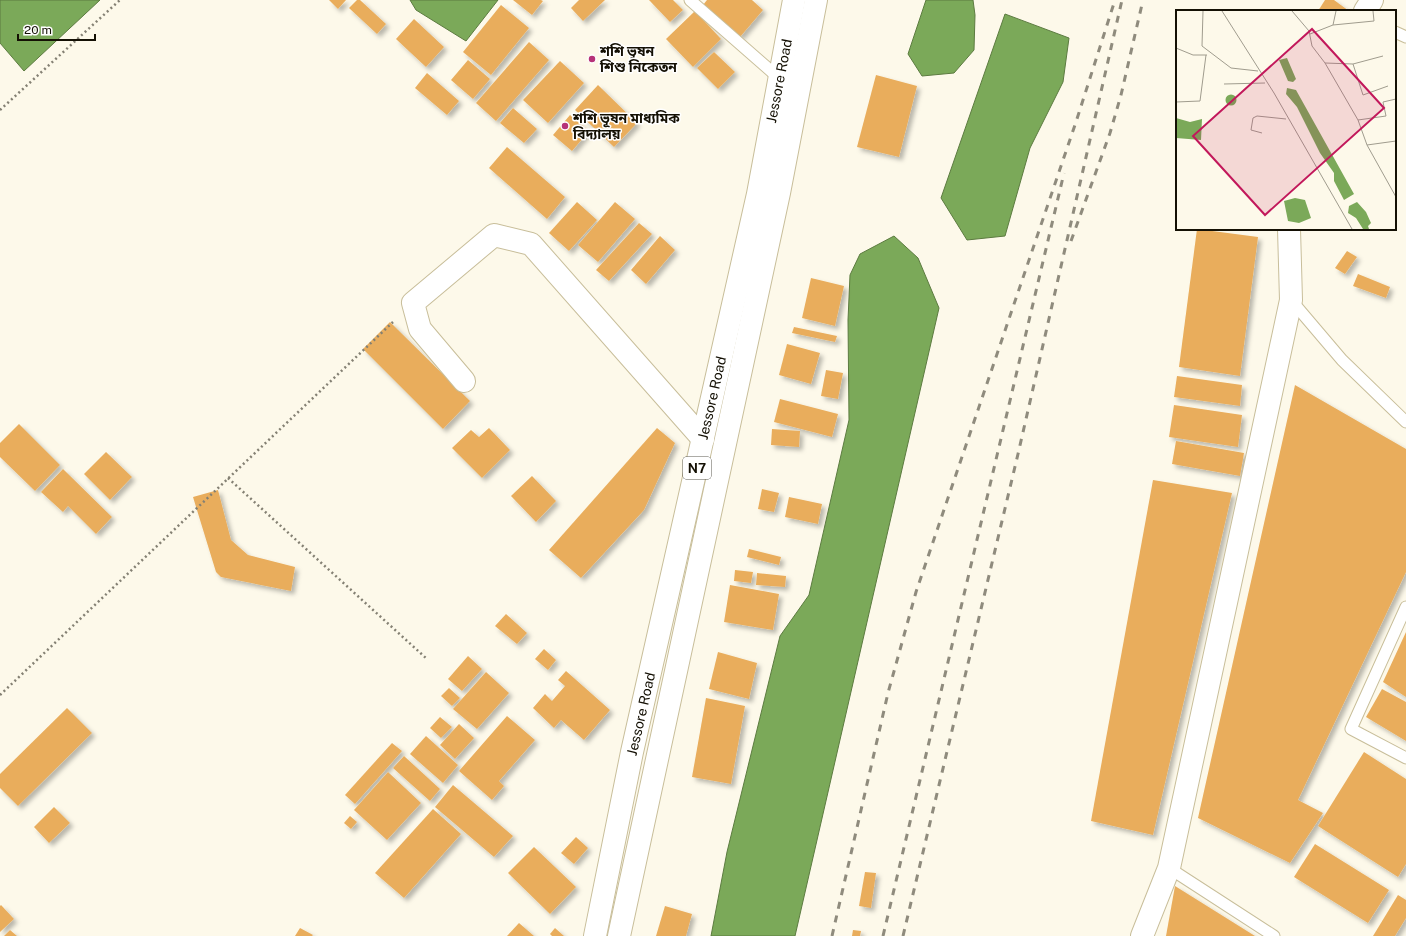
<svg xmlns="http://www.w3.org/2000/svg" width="1406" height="936" font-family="'Public Sans','Noto Sans Bengali',sans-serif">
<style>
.water{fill:#7ba959;stroke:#5c7b40}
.building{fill:#e9ad5c;filter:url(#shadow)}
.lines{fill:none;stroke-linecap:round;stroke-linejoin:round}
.lane-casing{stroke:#c8be9a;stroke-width:13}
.street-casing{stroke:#c8be9a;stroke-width:24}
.highway-casing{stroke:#c8be9a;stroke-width:24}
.path{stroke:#848073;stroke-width:2.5;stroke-dasharray:2 3;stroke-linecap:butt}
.lane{stroke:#fff;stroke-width:11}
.street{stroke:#fff;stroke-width:22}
.highway{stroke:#fff;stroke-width:22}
.rail{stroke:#8f8b7d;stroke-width:3;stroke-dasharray:7 7;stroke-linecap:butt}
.poi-dot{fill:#b63278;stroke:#fff;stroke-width:1.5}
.labels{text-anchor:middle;stroke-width:3;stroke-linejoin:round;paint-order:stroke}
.shield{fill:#fff;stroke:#5a584f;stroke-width:1}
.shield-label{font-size:13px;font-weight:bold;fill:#141004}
.poi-label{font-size:14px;font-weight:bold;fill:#141004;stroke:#fff;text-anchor:start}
.street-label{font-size:14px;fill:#141004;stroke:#fff}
.inset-road{fill:none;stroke:#a09c8e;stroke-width:1}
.view{fill:#c2185b;fill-opacity:0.15;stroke:#c2185b;stroke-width:2}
.inset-edge{fill:none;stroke:#141004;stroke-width:2}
</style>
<defs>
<filter id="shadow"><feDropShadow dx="3.5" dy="3.5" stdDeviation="2" flood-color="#0004"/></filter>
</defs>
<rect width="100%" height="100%" fill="#fdf9ea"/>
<g class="water">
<polygon points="0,0 100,0 24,71 0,43"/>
<polygon points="410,0 498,0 466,41 416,10"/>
<polygon points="926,0 973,0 975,15 974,50 954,73 922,76 908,54"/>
<polygon points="1005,14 1069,38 1063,82 1030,148 1005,236 967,240 941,198"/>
<polygon points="894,236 918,258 939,308 795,936 711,936 727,852 780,636 809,595 849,420 848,320 850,275 860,254"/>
</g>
<g class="building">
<polygon points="329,0 346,0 338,9"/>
<polygon points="357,0 360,0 386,24 377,34 349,8"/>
<polygon points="513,0 541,0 543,1 532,15"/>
<polygon points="579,0 605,0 583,21 571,8"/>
<polygon points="649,0 673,0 683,10 670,22"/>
<polygon points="707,0 752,0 763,10 740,37 703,5"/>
<polygon points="1325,0 1334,0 1349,11 1318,11"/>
<polygon points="501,5 529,28 491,75 463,52"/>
<polygon points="695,11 721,39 693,67 666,39"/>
<polygon points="414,19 444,47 426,67 396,39"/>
<polygon points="529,42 549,60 496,121 476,103"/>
<polygon points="714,52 735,72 718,89 697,68"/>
<polygon points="468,60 490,79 473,99 451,80"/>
<polygon points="560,61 584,83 548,123 523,100"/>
<polygon points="427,73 459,101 447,115 415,88"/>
<polygon points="876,75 917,86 899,157 857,147"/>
<polygon points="598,85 637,123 614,147 575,110"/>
<polygon points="513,108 537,129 524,143 500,123"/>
<polygon points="570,115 589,131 572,151 553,135"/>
<polygon points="507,147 565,197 547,219 489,168"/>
<polygon points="577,202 597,220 569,251 549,233"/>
<polygon points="615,202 635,219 598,262 578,245"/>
<polygon points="639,223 652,234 609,281 596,270"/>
<polygon points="1197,229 1258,237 1240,376 1179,367"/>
<polygon points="660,236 675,250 646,284 631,270"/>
<polygon points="1347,251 1357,257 1345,274 1335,268"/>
<polygon points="1358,274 1390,287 1386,298 1353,286"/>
<polygon points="811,278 844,286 835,326 802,318"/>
<polygon points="390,322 470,401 443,429 363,349"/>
<polygon points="794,327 837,336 835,342 792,333"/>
<polygon points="787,344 820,353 811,384 779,375"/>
<polygon points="826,370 843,373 838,399 821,396"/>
<polygon points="1177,376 1242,385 1240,406 1174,397"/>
<polygon points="1295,385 1406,449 1406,572 1298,800 1323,813 1290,863 1198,818"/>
<polygon points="780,399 838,414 832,437 774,422"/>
<polygon points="1174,405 1242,415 1238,447 1169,437"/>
<polygon points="19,424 60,465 35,491 0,457 0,443"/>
<polygon points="489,428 510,450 482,478 452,448 471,430 479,437"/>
<polygon points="657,428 675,443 644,510 581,578 549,550"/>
<polygon points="772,429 800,431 799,447 771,445"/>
<polygon points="1176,441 1244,453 1240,476 1172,464"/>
<polygon points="106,452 132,477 110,500 84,474"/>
<polygon points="63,469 112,517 96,534 68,506 63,512 41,492"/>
<polygon points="532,476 556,501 536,522 511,496"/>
<polygon points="1153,480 1232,493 1153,835 1091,821"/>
<polygon points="762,489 779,493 774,512 758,509"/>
<polygon points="218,490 231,540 248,555 295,567 291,591 221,577 216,572 193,497"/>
<polygon points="789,497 822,504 818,524 785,517"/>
<polygon points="749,549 781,557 779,565 747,557"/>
<polygon points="735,570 753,572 751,583 734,581"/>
<polygon points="757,573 786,576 785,587 756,585"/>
<polygon points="730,585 779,594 773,630 724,622"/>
<polygon points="506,614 527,633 517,644 495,626"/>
<polygon points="1406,632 1406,697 1383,682"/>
<polygon points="544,649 556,660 548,670 535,659"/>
<polygon points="718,652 757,663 749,699 709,689"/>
<polygon points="468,656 482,669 462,691 448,679"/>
<polygon points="566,671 610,710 584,740 561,720 554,728 533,708 545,694 552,701 565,686 558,680"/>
<polygon points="486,672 509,693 477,729 453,709"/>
<polygon points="449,688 460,698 452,706 441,696"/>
<polygon points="1382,689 1406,702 1406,741 1366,717"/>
<polygon points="706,698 745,706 731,784 692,777"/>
<polygon points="67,708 92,733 18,806 0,788 0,774"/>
<polygon points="507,716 535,740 499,781 504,786 492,800 459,771"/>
<polygon points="440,717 452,727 441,738 430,728"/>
<polygon points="459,724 474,738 455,759 440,745"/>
<polygon points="426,736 458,765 443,783 410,754"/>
<polygon points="392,743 402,751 355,804 345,795"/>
<polygon points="1364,752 1406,779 1406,864 1398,877 1318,826"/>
<polygon points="404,756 440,789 430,801 393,768"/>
<polygon points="388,772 421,803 387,840 354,810"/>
<polygon points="453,785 513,836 494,857 435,807"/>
<polygon points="54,807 70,823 49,843 34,827"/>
<polygon points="433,809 461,834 404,898 375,873"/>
<polygon points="350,816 357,822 351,829 344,823"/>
<polygon points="576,837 588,848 574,864 561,853"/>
<polygon points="1315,844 1389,890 1368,923 1294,877"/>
<polygon points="534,847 576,887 550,914 508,873"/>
<polygon points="865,872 876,873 871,908 859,906"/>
<polygon points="1175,886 1255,936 1166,936"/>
<polygon points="1398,895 1406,900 1406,918 1395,936 1373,936"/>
<polygon points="1,905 14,919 0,932 0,906"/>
<polygon points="665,906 692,914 686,936 656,936"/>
<polygon points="519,923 534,936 507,936"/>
<polygon points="300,928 313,935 312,936 295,936"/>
<polygon points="555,928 564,936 552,936 550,934"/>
<polygon points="10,930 17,936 4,936"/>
<polygon points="853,930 861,931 860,936 852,936"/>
</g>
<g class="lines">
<defs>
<g id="lane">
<polyline points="690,0 779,78"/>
<polyline points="1395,32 1406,37"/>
<polyline points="1291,300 1342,360 1406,422"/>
<polyline points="1406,607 1351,729 1406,758"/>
<polyline points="1169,868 1274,936"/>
</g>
<g id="street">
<polyline points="1365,11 1372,0"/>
<polyline points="464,381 420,329 413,303 494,235 531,244 703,439"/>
<polyline points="1142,936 1169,868 1291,300 1289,229"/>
</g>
<g id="highway">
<polyline points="595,936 632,752 758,194 794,0"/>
<polyline points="619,936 779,193 816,0"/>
</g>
</defs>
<use href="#lane" class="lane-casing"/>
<use href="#street" class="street-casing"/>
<use href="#highway" class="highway-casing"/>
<g class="path">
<polyline points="0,110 120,0"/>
<polyline points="228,478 427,659"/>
<polyline points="0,695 393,322"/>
</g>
<use href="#lane" class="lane"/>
<use href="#street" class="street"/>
<use href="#highway" class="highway"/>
<g class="rail">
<polyline points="1071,241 1110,133 1121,95 1143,0"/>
<polyline points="832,936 888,693 916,592 1076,122 1115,0"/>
<polyline points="883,936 1064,173"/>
<polyline points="903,936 1018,454 1122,0"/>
</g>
</g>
<g class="poi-dot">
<circle cx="592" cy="59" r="4"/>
<circle cx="565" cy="126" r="4"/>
</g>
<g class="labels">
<rect class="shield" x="683" y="457" width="28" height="22" rx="3"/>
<g class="shield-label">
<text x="697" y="473">N7</text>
</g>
<g class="poi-label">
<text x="600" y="56">শশি ভূষন<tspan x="600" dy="16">শিশু নিকেতন</tspan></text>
<text x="573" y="123">শশি ভূষন মাধ্যমিক<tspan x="573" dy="16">বিদ্যালয়</tspan></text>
</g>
<g class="street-label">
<text transform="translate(779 81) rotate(-79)" y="5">Jessore Road</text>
<text transform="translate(712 398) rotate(-77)" y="5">Jessore Road</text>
<text transform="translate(641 714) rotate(-77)" y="5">Jessore Road</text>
</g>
</g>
<g transform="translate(1176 10)">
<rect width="220" height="220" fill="#fdf9ea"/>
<path d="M111 48 120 69 117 72 112 71 103 50ZM111 78 120 80 178 184 168 190 158 171V163L144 143 121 97 110 84ZM49.5 90a5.5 5.5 0 1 1 11 0a5.5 5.5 0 1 1-11 0ZM0 108 14 112 26 109 25 130 0 128ZM119 188 129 190 135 208 123 213 112 211 108 191ZM181 192 190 202 195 213 192 216 193 219H187L180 208 172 203 173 196Z" fill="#7ba959"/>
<path class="inset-road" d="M27 1 26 36 55 58 82 61M46 1 98 83 176 219M116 1 133 21 136 36 149 53 182 110 191 135 220 187M157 15 160 1M134 24 157 15 198 11 197 1M0 38 17 45H31M149 53 177 54 207 46M177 54 187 85 212 76M48 74 89 73M0 92 24 91 30 45M182 110 210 106 207 92 220 89M86 123 75 120 77 108 81 106 110 109M191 135 220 131"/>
<path class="view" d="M136 19 208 98 89 205 17 126Z"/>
<rect width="220" height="220" class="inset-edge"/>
</g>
<path d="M18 34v6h77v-6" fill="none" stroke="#141004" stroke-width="2"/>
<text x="24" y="34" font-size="12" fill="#141004" stroke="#ffffff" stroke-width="3" paint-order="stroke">20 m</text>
</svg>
